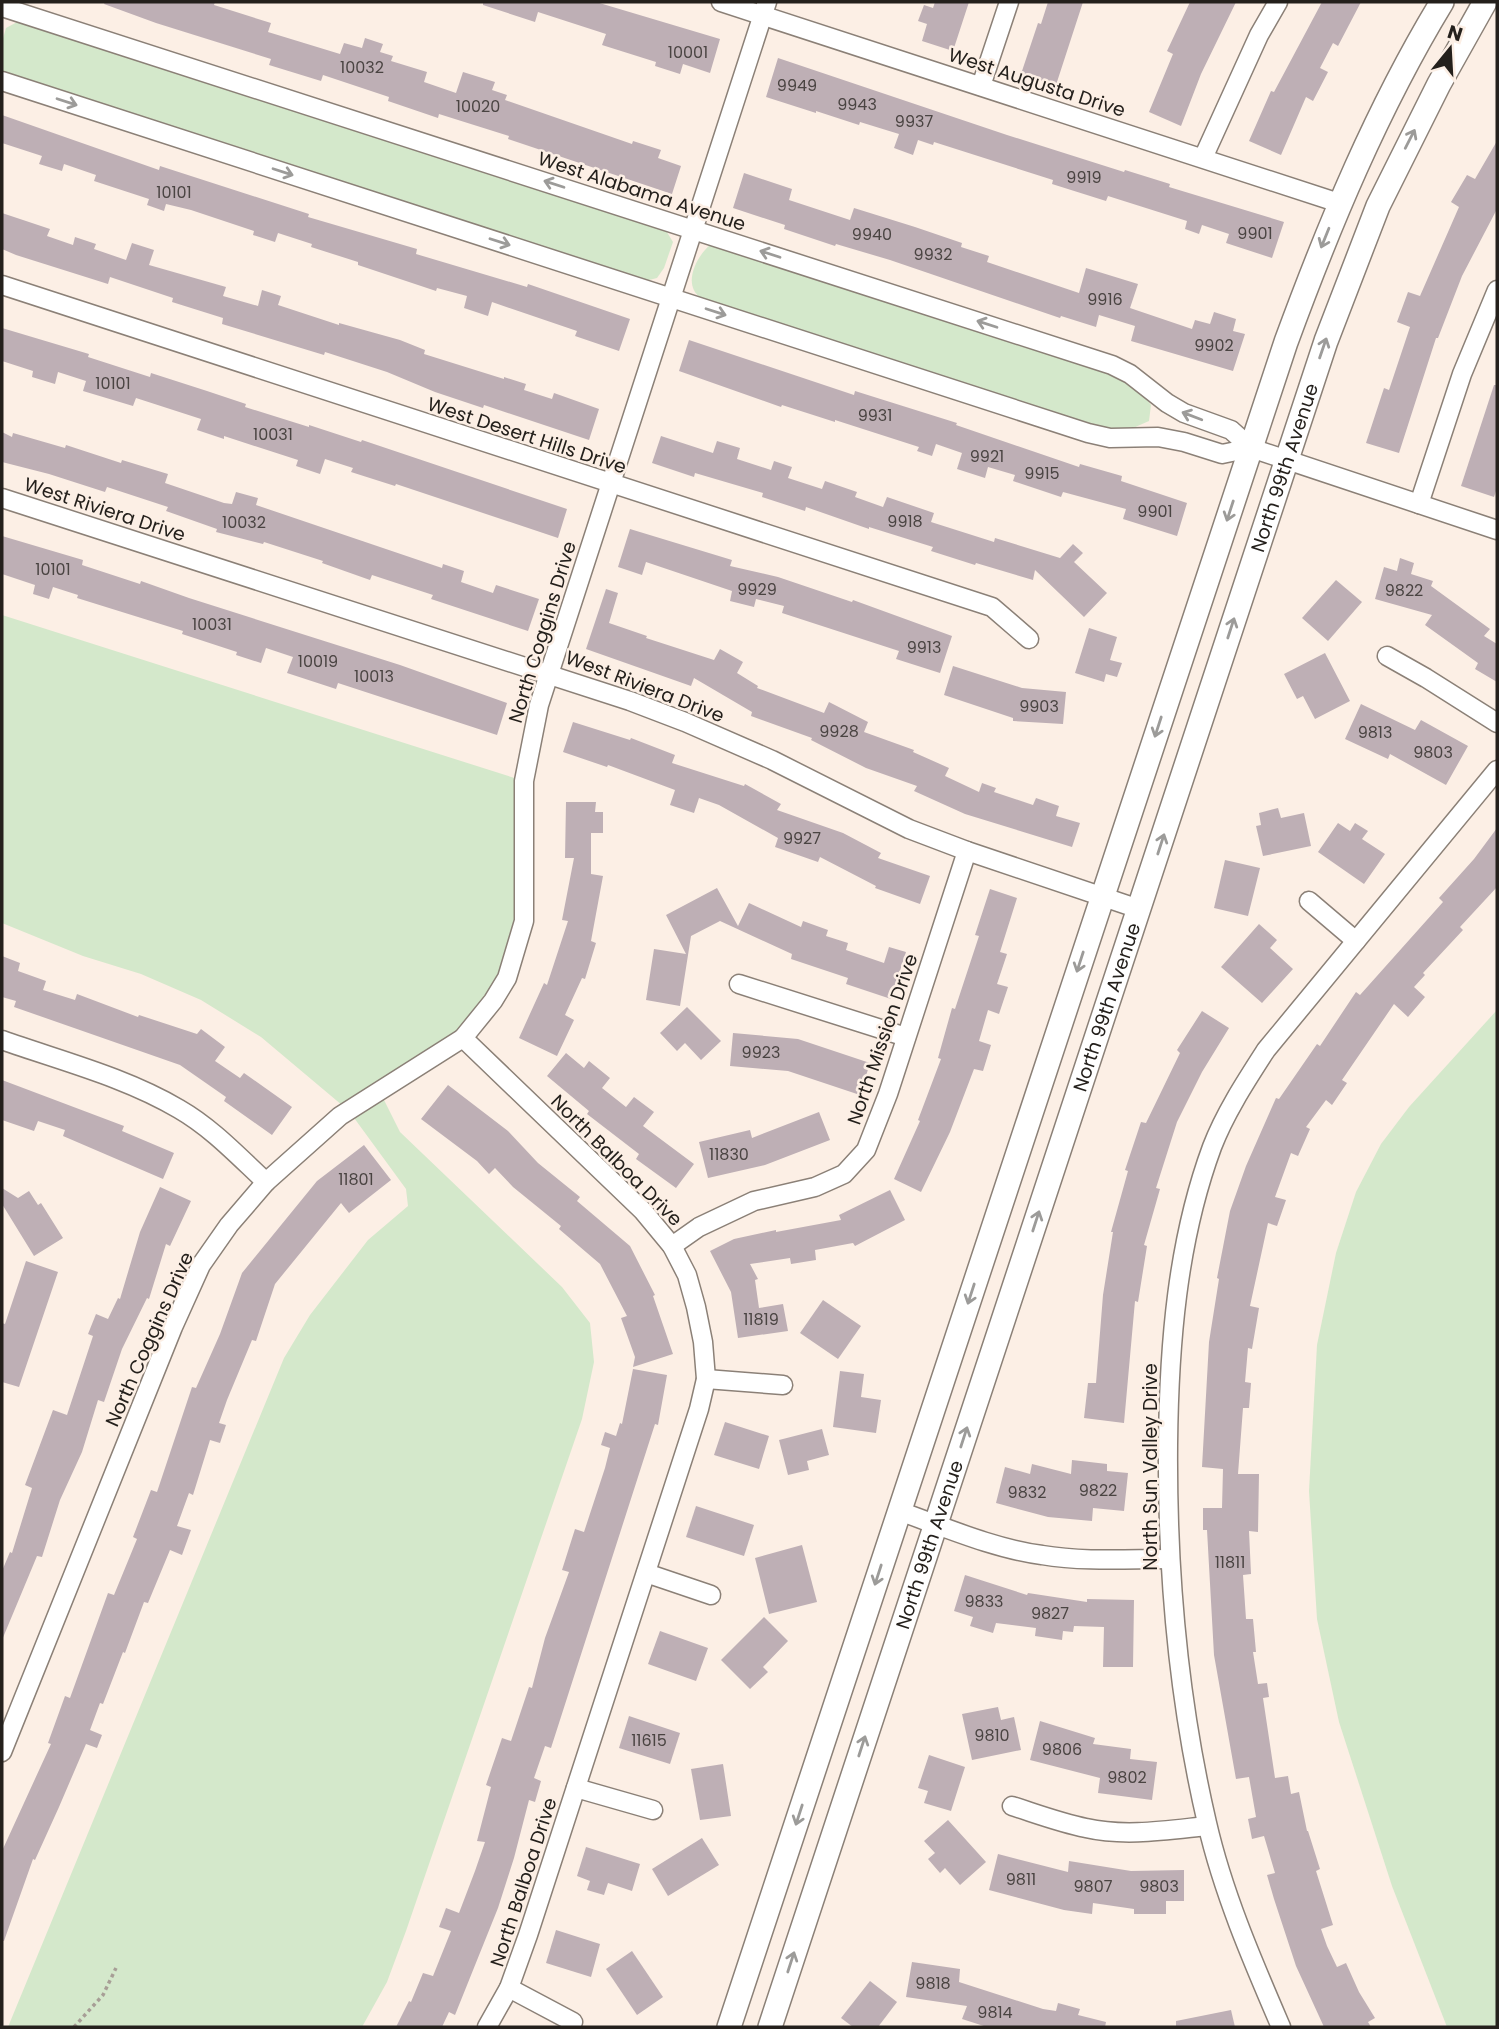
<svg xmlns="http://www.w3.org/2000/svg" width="1499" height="2029" font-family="Poppins,sans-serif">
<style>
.green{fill:#d4e8cb}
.building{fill:#beafb5}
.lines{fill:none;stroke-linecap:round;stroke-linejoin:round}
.minor-casing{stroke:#8b8077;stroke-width:21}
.major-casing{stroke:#8b8077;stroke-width:26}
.path{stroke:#a79e96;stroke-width:3.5;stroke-dasharray:3.5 3.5;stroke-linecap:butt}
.minor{stroke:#fff;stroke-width:18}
.major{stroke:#fff;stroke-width:23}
.oneway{stroke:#9c9b99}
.labels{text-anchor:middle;stroke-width:5;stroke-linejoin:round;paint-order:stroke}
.number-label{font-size:16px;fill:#4a4442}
.street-label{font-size:19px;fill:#24201c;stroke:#fcefe5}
</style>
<rect width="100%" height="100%" fill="#fcefe5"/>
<g class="green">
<polygon points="19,21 665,229 673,242 664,268 657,278 645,281 7,73 2,71 2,42 6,28"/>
<path d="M710 245 1115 375 1145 397 1151 405 1149 421 1133 428H1102L701 298C682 285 696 257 710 245Z"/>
<polygon points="2,615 524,781 516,952 463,1038 380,1092 400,1132 562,1287 590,1323 594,1362 582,1419 406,1931 387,1982 362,2027 8,2027 284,1358 310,1315 368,1240 408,1206 406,1189 349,1111 261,1037 201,1000 141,974 83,956 2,923"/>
<polygon points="1497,1010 1497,2027 1447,2027 1392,1886 1339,1722 1317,1619 1309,1491 1317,1345 1336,1253 1356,1192 1381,1144 1409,1107"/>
</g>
<g class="building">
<polygon points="105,2 215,2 214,5 271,23 268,32 340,54 344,43 362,48 365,38 383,44 380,52 393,56 391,61 427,72 424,82 456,93 463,72 495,82 492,90 507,95 505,100 632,144 633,141 661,150 658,158 681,166 672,194 508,139 509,136 439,114 438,118 388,101 389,97 323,75 321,81 269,65 271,59 156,23 104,4"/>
<polygon points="483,2 596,2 720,39 710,73 683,64 680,74 655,66 656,62 602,45 606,34 538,12 535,22 483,5"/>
<polygon points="935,2 969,2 953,51 922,41 927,24 918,21 924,5 933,8"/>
<polygon points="1048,2 1083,2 1056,85 1021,74 1038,23 1041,24"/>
<polygon points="1190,2 1236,2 1201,74 1181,126 1149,112 1173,54 1167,51"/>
<polygon points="1322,2 1361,2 1338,46 1333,43 1320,68 1328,72 1313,101 1306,97 1281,155 1249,141 1271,91 1274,92"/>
<polygon points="778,58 1007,135 1124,172 1125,170 1170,184 1169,187 1284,222 1272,258 1226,243 1229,234 1202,225 1199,234 1185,229 1187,221 1108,196 1106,201 1052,184 1053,180 934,142 933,145 918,140 913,155 894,148 899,134 860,122 859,125 816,111 816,113 766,97"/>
<polygon points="2,115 159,170 160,166 309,214 308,217 417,249 416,254 527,287 528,284 630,319 619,351 575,336 577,331 492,302 488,316 464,308 467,296 437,288 436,291 358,265 358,262 311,247 312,244 278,233 275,242 253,235 254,231 191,210 166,204 164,211 147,205 149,199 94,181 96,175 64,164 62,171 39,164 42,156 2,143"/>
<polygon points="1497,141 1497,209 1462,276 1438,338 1436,338 1399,453 1366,443 1384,388 1389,390 1410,327 1397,322 1408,292 1420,296 1459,207 1451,202 1467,175 1475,179"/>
<polygon points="744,173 792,189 789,200 850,220 854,208 915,227 962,243 961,247 989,256 987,262 1079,293 1086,268 1138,284 1130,308 1192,329 1195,320 1210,324 1214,312 1236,319 1233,331 1245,334 1233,371 1131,341 1135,326 1099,315 1096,327 1061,316 1060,318 890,260 836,244 835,246 784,229 785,225 733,208"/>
<polygon points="2,213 50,229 47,236 73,245 75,237 96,244 94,249 126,260 132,243 154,250 149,265 226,287 223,296 258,306 262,290 281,296 278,305 339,325 339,323 400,340 425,350 424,354 504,379 504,377 526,384 524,390 552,399 554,393 599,409 589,440 484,405 483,408 435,392 387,372 325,352 324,355 222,324 223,318 172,302 173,298 110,277 108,284 16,255 2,249"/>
<polygon points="2,328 89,354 88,357 150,377 151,373 207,391 246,404 245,407 309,427 309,425 361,442 362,440 567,509 558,538 396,484 395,486 351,472 353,468 325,459 320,474 296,466 298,460 224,436 224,439 197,430 201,419 136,398 133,406 83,391 86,381 58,372 55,384 32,377 33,371 2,361"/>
<polygon points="689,340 854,395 855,391 957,423 956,425 1079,467 1080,464 1122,476 1121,481 1187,503 1177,536 1123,519 1126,509 1063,492 1061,497 1013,481 1015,475 988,467 985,478 957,469 962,453 936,444 932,456 917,451 919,447 835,420 835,422 782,405 781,407 679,371"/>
<polygon points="1494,385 1497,385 1497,488 1494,497 1461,486"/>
<polygon points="2,432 12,437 13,433 65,448 66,445 121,463 122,460 168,474 165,483 224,503 232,504 236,492 258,498 256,505 442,568 443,564 464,571 461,582 493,593 496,585 539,599 528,631 431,599 433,595 372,575 370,580 322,563 323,561 264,542 263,544 216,532 217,529 166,511 168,507 107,487 105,492 49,474 2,462"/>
<polygon points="661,436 713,453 717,441 740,448 737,459 771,470 774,461 792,467 788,478 822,489 825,481 857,492 855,497 883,507 887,497 934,513 931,522 994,542 995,538 1060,558 1073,544 1083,553 1074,562 1107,593 1084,617 1035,570 1033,580 976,563 975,565 931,551 933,547 869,527 869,529 806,507 805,511 762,497 763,493 695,473 694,477 652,463"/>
<polygon points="630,529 732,560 730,566 778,577 852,602 853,600 952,636 940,673 896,659 899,651 782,613 784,606 756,599 754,607 730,601 732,591 646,562 642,575 618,567"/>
<polygon points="2,536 83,560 82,565 140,584 141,581 189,598 400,665 507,703 497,735 338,683 336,689 287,673 293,657 266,648 261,663 236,655 237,652 182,634 183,631 77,598 78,595 53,587 49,599 33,594 35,585 2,574"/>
<polygon points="1400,558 1414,563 1411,574 1433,581 1431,586 1490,629 1484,636 1497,644 1497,682 1475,669 1478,663 1425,625 1432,615 1375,599 1384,567 1397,571"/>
<polygon points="1336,580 1362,602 1328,641 1302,618"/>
<polygon points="606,589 618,593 609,623 647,636 646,638 714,660 720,649 743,662 737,673 758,686 757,688 824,713 829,702 868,722 864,732 914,750 913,752 949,768 945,776 979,792 982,783 996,788 994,792 1033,805 1036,798 1059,806 1056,816 1080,823 1072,847 965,814 914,791 917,786 866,768 811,740 812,738 751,716 752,712 694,678 691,686 586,649"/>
<polygon points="1089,628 1117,637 1110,660 1122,663 1117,677 1106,674 1104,682 1075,673"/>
<polygon points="1325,653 1350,701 1315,719 1303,696 1297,699 1284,674"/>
<polygon points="953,666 1022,688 1066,692 1063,724 1013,721 1013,718 944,695"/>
<polygon points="1361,704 1415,730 1421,720 1468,746 1446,785 1390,754 1388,759 1345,739"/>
<polygon points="573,722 630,740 631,738 675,755 672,763 744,786 745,784 781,804 777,810 843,833 881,853 878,858 930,876 920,904 875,888 876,886 820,857 818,862 775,847 778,838 719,805 699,798 694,813 670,805 675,790 608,765 607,767 563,752"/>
<polygon points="566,802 596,802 595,812 603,812 603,833 591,833 591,874 603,876 591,941 596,943 585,979 582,978 565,1015 574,1020 557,1056 519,1038 544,983 547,985 568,921 562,920 574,858 565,858"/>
<polygon points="1278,808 1281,818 1304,813 1311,846 1263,856 1256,826 1261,825 1259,813"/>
<polygon points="1338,823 1350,831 1355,823 1368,831 1362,839 1385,854 1364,884 1318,852"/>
<polygon points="1497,828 1497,887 1460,927 1463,930 1423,973 1425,975 1414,987 1425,997 1408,1017 1394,1004 1342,1080 1347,1083 1332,1105 1326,1100 1306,1127 1310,1129 1298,1156 1291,1153 1275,1197 1286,1200 1277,1226 1268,1223 1250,1306 1259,1308 1252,1349 1248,1348 1245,1382 1251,1383 1249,1408 1243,1408 1238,1474 1259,1474 1258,1532 1249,1531 1251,1574 1243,1575 1246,1619 1253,1619 1256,1652 1253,1652 1258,1684 1267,1683 1269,1697 1263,1698 1275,1778 1288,1776 1291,1794 1299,1792 1307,1831 1308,1831 1320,1869 1316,1871 1333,1925 1321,1929 1327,1946 1337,1967 1346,1963 1359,1992 1375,2018 1368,2022 1371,2027 1324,2027 1296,1966 1274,1899 1267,1875 1275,1873 1264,1836 1252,1839 1248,1819 1256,1817 1249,1777 1236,1779 1214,1655 1207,1530 1203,1530 1203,1508 1222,1508 1223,1469 1202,1467 1209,1342 1219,1279 1217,1278 1230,1211 1246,1166 1276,1098 1279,1099 1317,1044 1320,1046 1356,992 1360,995 1443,902 1439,898 1474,859"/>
<polygon points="1225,860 1260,868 1248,916 1214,908"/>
<polygon points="717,888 738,926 749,903 801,927 803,921 828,930 826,936 848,943 846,950 884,963 889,947 906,952 891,999 846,984 848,978 791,959 792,954 720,921 691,936 680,1006 646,1000 654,949 686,954 666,915"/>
<polygon points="990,889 1017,898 1000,952 1007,954 997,984 1008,987 999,1014 988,1010 979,1041 991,1045 983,1071 974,1069 950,1132 921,1192 894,1179 920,1121 918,1120 941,1059 938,1058 952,1008 955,1009 979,936 975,935"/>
<polygon points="1259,924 1277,940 1270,948 1293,969 1262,1003 1221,967"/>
<polygon points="2,956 20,963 18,971 46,981 43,990 75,1000 77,994 138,1017 139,1015 197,1034 201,1029 225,1047 215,1061 240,1078 244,1073 292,1107 272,1135 224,1101 226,1097 180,1065 14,1007 16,1001 2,997"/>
<polygon points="687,1007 721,1041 701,1060 685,1043 677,1051 660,1033"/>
<polygon points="1202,1011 1229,1028 1202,1072 1177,1122 1156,1188 1160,1189 1144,1245 1147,1246 1138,1302 1135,1301 1124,1423 1084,1418 1088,1383 1096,1383 1103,1295 1113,1232 1111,1232 1128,1171 1125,1170 1141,1122 1146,1123 1180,1053 1177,1050"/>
<polygon points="733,1033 798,1039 870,1063 860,1095 788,1071 730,1066"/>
<polygon points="566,1053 584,1068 589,1061 610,1078 602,1088 626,1107 634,1097 654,1112 643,1126 694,1164 676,1188 636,1159 639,1154 587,1114 589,1111 547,1076"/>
<polygon points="2,1080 124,1126 122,1131 174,1153 163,1179 63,1136 65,1130 38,1121 34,1131 2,1120"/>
<polygon points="448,1085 508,1131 538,1163 580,1197 577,1201 630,1246 655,1295 653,1296 673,1354 633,1367 635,1357 621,1318 627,1316 600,1264 559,1229 561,1226 513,1187 495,1168 489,1174 477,1161 421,1119"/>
<polygon points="819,1112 830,1140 765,1165 708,1178 699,1142 750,1130 752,1138"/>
<polygon points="364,1145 391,1180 349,1213 341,1203 275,1284 256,1341 252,1340 227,1400 219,1423 226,1425 220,1443 210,1440 193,1495 189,1493 177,1526 191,1530 182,1555 170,1550 148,1603 144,1602 125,1653 123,1652 103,1704 100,1703 90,1730 102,1735 97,1748 86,1744 59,1807 35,1860 33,1859 4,1941 2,1941 2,1851 51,1744 48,1743 65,1696 70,1698 108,1593 114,1595 137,1539 133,1537 151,1490 157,1492 192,1387 196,1388 220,1334 242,1273 317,1181"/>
<polygon points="160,1187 191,1201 170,1246 166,1244 149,1299 147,1298 122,1349 104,1402 98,1400 82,1452 60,1500 42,1557 37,1556 2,1640 2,1571 10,1552 12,1553 32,1488 25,1485 53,1410 67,1415 93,1336 88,1334 96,1314 108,1319 118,1298 120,1299 140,1232"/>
<polygon points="2,1188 18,1198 29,1191 38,1205 41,1203 63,1238 34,1256 2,1204"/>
<polygon points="890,1190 905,1220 855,1246 853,1243 815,1250 816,1260 791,1264 790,1258 750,1264 758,1279 755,1280 759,1308 783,1304 788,1331 738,1338 731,1292 710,1251 734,1239 776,1230 776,1232 841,1220 839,1215"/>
<polygon points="26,1261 58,1272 19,1387 2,1382 2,1323 5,1324"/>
<polygon points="823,1300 861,1326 838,1359 800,1333"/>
<polygon points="633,1369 667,1375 658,1425 655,1424 551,1748 545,1746 534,1778 541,1781 535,1802 529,1800 514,1858 498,1908 455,2015 449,2012 442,2027 396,2027 409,2001 411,2002 423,1973 433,1976 451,1931 439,1927 446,1908 459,1913 475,1871 485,1842 477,1841 491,1787 486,1785 502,1738 511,1741 529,1687 532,1688 545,1638 569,1572 562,1570 575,1529 584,1532 605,1468 610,1448 601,1445 605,1432 616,1436 620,1423 622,1424"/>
<polygon points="840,1371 864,1374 861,1397 881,1400 876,1433 833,1427"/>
<polygon points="725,1422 769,1436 759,1469 714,1455"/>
<polygon points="822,1429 829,1455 807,1461 809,1470 788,1475 779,1440"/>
<polygon points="1072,1460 1107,1464 1107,1471 1128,1473 1124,1511 1093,1508 1092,1521 1048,1517 996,1503 1005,1467 1030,1474 1032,1464 1071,1474"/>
<polygon points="696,1506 754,1525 744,1556 686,1537"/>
<polygon points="802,1545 817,1602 769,1614 755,1558"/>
<polygon points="965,1575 1027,1595 1028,1593 1087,1602 1087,1599 1134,1600 1133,1667 1103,1667 1104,1627 1074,1626 1073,1632 1063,1631 1062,1640 1035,1636 1036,1628 996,1623 993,1633 970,1626 973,1617 954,1611"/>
<polygon points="764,1617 788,1641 763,1667 768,1672 750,1689 721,1660"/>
<polygon points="660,1631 708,1648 696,1681 648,1664"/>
<polygon points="998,1707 1001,1720 1014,1717 1021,1750 972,1760 962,1714"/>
<polygon points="629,1716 680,1733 670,1764 619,1748"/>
<polygon points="1040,1721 1095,1738 1093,1744 1131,1749 1130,1759 1157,1762 1152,1800 1098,1793 1100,1778 1030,1760"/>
<polygon points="929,1755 965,1767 951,1811 924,1803 928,1791 918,1788"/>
<polygon points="723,1764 731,1816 700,1820 691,1769"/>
<polygon points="948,1820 986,1862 960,1885 945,1868 940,1873 928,1859 935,1853 924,1841"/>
<polygon points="702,1838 719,1865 668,1896 652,1869"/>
<polygon points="586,1847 640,1864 632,1891 608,1883 604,1895 587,1890 590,1881 577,1876"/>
<polygon points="998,1854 1068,1872 1069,1861 1131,1871 1184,1870 1184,1901 1166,1901 1166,1914 1134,1914 1134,1909 1093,1903 1092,1914 1064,1910 989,1890"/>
<polygon points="556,1930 600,1944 591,1977 546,1963"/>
<polygon points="632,1951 663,1997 637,2015 606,1969"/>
<polygon points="912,1962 960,1969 959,1982 1043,2009 1056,2011 1058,2003 1080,2009 1078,2015 1106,2022 1105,2027 987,2027 962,2019 967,2006 906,1997"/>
<polygon points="870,1981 897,2002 878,2027 853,2027 841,2018"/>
<polygon points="1231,2010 1235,2027 1176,2027 1176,2021"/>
</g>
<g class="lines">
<defs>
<g id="minor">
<polyline points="721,2 1339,203"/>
<polyline points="2,7 1112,365 1130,374 1167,403 1184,413 1231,430 1251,448 1497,530"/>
<polyline points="2,81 1088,433 1110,438 1158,437 1184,442 1222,454 1251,448"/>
<polyline points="981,86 1009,2"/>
<polyline points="1203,158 1259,35 1278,2"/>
<polyline points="2,285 992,607 1029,639"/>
<polyline points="2,498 630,701 685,722 772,760 909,829 967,851 1139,909"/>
<polyline points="1419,504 1462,374 1497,290"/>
<polyline points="1387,656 1426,678 1497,723"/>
<polyline points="1309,901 1356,941"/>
<polyline points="739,984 906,1037"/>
<polyline points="463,1038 643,1211 672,1246 687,1275 696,1307 703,1342 706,1379 699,1409 528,1935 509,1988 487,2027"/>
<path d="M2 1040C61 1061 125 1077 179 1109 212 1128 238 1156 266 1182"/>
<polyline points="672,1246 699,1227 754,1201 815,1187 844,1174 866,1150 888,1094 967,851"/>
<polyline points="706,1379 783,1385"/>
<path d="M899 1511C944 1527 995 1549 1042 1555 1084 1562 1127 1559 1170 1559"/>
<polyline points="646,1573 711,1595"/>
<polyline points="2,1752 173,1327 201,1265 229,1225 266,1182 340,1116 463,1038 493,1001 507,978 524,921 524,781 539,705 767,2"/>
<polyline points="576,1788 653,1810"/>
<path d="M1012 1806C1037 1814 1061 1823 1086 1828 1125 1837 1168 1830 1207 1826"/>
<polyline points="509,1988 573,2022"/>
<path d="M1281 2027C1253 1962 1223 1893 1207 1823 1178 1699 1167 1572 1168 1445 1169 1345 1177 1242 1212 1147 1225 1113 1246 1081 1266 1050L1497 770"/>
</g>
<g id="major">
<path d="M729 2027 1286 342C1329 225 1377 109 1442 2"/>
<path id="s1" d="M770 2027 1326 341 1378 206 1439 84 1485 2"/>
</g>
</defs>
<use href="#minor" class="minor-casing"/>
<use href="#major" class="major-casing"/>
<polyline class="path" points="74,2027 103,1995 116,1968"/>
<use href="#minor" class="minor"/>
<use href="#major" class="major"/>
</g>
<defs><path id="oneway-shaft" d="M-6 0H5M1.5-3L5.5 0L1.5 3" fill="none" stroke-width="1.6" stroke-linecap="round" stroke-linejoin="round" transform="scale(1.75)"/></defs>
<g class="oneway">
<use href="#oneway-shaft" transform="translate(67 102) rotate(18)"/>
<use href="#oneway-shaft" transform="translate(1410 139) rotate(-63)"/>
<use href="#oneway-shaft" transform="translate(283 172) rotate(18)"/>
<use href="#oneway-shaft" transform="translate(554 184) rotate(-162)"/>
<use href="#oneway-shaft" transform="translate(1325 238) rotate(112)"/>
<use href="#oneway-shaft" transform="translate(500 242) rotate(18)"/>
<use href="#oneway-shaft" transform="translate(770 254) rotate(-162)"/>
<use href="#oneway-shaft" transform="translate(716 312) rotate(18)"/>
<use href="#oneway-shaft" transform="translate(987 324) rotate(-162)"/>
<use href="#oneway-shaft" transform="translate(1323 348) rotate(-71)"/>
<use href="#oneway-shaft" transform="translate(1192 416) rotate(-159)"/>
<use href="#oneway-shaft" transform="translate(1230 511) rotate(108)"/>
<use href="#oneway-shaft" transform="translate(1231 628) rotate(-72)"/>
<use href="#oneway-shaft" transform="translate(1158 727) rotate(108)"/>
<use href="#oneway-shaft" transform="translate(1161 844) rotate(-72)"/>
<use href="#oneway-shaft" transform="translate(1080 962) rotate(108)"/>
<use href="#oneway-shaft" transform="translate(1036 1221) rotate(-72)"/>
<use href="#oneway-shaft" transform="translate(971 1294) rotate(108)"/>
<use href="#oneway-shaft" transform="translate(964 1437) rotate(-72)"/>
<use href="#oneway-shaft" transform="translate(878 1575) rotate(108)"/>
<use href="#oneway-shaft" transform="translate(862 1746) rotate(-72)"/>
<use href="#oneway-shaft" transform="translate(799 1815) rotate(108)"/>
<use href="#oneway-shaft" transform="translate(791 1962) rotate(-72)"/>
</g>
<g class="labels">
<g class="number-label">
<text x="688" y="58">10001</text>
<text x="362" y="73">10032</text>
<text x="797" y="91">9949</text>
<text x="857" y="110">9943</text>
<text x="478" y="112">10020</text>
<text x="914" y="127">9937</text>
<text x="1084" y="183">9919</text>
<text x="174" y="198">10101</text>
<text x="1255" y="239">9901</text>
<text x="872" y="240">9940</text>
<text x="933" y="260">9932</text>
<text x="1105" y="305">9916</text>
<text x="1214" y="351">9902</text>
<text x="113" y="389">10101</text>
<text x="875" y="421">9931</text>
<text x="273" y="440">10031</text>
<text x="987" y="462">9921</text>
<text x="1042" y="479">9915</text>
<text x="1155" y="517">9901</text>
<text x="905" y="527">9918</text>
<text x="244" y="528">10032</text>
<text x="53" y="575">10101</text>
<text x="757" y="595">9929</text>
<text x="1404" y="596">9822</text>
<text x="212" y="630">10031</text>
<text x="924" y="653">9913</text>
<text x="318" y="667">10019</text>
<text x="374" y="682">10013</text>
<text x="1039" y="712">9903</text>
<text x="839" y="737">9928</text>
<text x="1375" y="738">9813</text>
<text x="1433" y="758">9803</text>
<text x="802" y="844">9927</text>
<text x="761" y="1058">9923</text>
<text x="729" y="1160">11830</text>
<text x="356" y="1185">11801</text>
<text x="761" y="1325">11819</text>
<text x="1098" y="1496">9822</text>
<text x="1027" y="1498">9832</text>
<text x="1230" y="1568">11811</text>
<text x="984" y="1607">9833</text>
<text x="1050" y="1619">9827</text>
<text x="992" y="1741">9810</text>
<text x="649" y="1746">11615</text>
<text x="1062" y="1755">9806</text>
<text x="1127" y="1783">9802</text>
<text x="1021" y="1885">9811</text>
<text x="1093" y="1892">9807</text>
<text x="1159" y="1892">9803</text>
<text x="933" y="1989">9818</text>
<text x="995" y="2018">9814</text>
</g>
<g class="street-label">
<text transform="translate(1037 82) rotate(18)" y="7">West Augusta Drive</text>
<text transform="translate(642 191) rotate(18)" y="7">West Alabama Avenue</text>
<text transform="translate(527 435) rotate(18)" y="7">West Desert Hills Drive</text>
<text dy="7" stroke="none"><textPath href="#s1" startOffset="1642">North 99th Avenue</textPath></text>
<text transform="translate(105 509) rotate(18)" y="7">West Riviera Drive</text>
<text transform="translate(542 632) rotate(-73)" y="7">North Coggins Drive</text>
<text transform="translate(645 686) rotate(21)" y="7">West Riviera Drive</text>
<text dy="7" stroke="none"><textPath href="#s1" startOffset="1074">North 99th Avenue</textPath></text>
<text transform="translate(882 1039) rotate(-71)" y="7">North Mission Drive</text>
<text transform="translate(617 1160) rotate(45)" y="7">North Balboa Drive</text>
<text transform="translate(149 1339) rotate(-66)" y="7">North Coggins Drive</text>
<text transform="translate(1150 1467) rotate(-90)" y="7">North Sun Valley Drive</text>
<text dy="7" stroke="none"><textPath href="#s1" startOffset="508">North 99th Avenue</textPath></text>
<text transform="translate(523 1882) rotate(-72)" y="7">North Balboa Drive</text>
</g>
</g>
<rect width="1499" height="2029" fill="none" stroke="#24201c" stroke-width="7"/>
<g transform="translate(1450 49) rotate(18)" stroke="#fcefe5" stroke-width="5" paint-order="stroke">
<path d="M0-5L12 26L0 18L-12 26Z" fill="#24201c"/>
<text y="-10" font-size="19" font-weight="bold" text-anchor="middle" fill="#24201c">N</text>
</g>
</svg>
